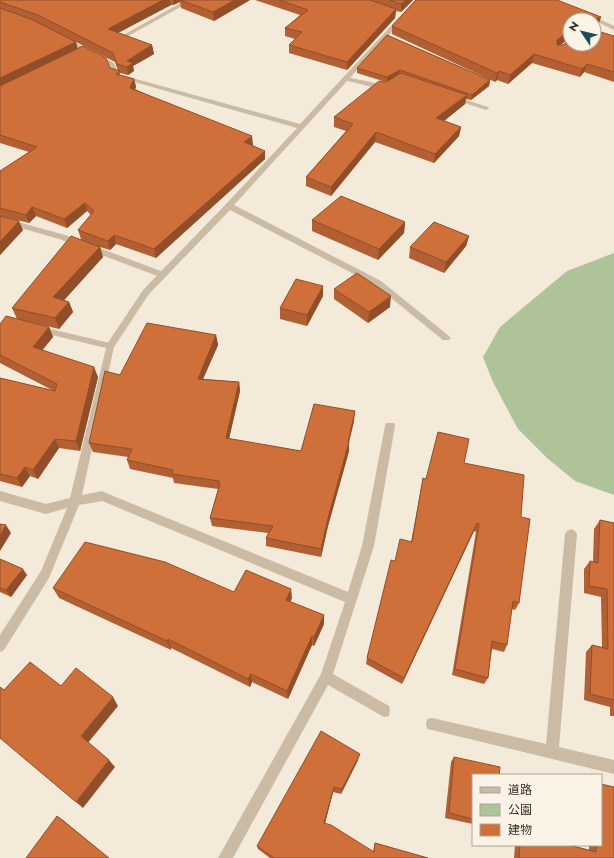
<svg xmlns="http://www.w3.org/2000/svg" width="614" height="858" font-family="Jost,'Noto Sans JP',sans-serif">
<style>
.green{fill:#afc398}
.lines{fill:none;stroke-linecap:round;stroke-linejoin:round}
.lane{fill:#ccbba4;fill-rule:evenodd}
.street{fill:#ccbba4;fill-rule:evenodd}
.wall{fill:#b26033;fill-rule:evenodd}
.shaded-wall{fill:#914e29}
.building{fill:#cf703b;stroke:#914e29}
</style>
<rect width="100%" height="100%" fill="#f3ead9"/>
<polygon class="green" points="614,253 614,495 575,481 547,458 518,429 493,382 483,357 500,327 567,271"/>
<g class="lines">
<g class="lane">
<polygon points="186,0 193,0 121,40 116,39"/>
<polygon points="346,77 385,85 388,87 384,90 344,80 344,78"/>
<polygon points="454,96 488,107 489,108 486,110 452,99 452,97"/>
<polygon points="0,217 65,235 166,273 167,275 163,278 160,277 59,239 0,222"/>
<polygon points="38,326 110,343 115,346 110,349 35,331 34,329 35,327"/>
</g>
<g class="street">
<polygon points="415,0 421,0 234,205 381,281 449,336 451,338 449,340 443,340 375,285 230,210 149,294 114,347 82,495 102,491 106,493 348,592 362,546 385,426 386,423 394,423 395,426 374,546 333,674 389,706 390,711 389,716 384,717 328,685 233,858 218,858 321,674 345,602 102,501 79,505 49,578 4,650 0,652 0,635 41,571 67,508 46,514 0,501 0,491 46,504 70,498 107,344 143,290 226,204 297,128 113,76 109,65 61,39 66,38 114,63 118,74 300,124"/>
<polygon points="585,14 589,14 614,26 614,30 585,16"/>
<polygon points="571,529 575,531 577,534 559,747 614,760 614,774 432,730 427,729 426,724 427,719 432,718 546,744 565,534 567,531"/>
</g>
</g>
<g class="wall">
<path d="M0 0H250L214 21 181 8 180 2 173 5H171L118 33 152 45 154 54 133 66 134 71 128 75 120 73V75L134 79 136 87 135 89 253 145 252 146 265 151V159L156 258 116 244 110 250 100 247 103 257 64 300 69 302 73 312 59 329 17 319 12 308 81 239 78 230 91 215 87 211 67 228 36 216 29 223 0 216 23 230 0 255V171L29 152 0 143ZM76 42 115 62 118 71 110 68 77 49Z"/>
<polygon points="255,0 413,0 401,12 396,11 395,18 347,70 289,53 289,45 295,39 285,36 285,28 300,15"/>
<polygon points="601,17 598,25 570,20 561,45 614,36 614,82 584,72 580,77 532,63 508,84 497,80 495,82 392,34 392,26"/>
<polygon points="387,35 490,80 489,86 471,100 466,99 465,104 444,121 461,127 459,136 434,163 375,142 331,196 306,186 306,177 346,131 334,127 334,117 386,82 357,73 357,68"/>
<polygon points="312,220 405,222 404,233 378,260 312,231"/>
<polygon points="469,236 466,246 444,273 409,258 410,247"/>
<polygon points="323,286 323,296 307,326 280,319 280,308"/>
<polygon points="334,289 390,307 368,323 334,299"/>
<polygon points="0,324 49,327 53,337 42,350 98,377 80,451 59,448 38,479 30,476 22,487 0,481 0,378 54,391 0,363"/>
<polygon points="216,335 218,345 203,379 239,382 240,391 229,439 301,451 354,421 349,442 349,451 328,526 321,557 266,546 266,538 268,533 212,526 210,518 218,489 174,483 173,478 130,469 127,460 128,457 93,452 89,443 120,375"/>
<polygon points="464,463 521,517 519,603 515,610 512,609 507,645 504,652 492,649 488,678 484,684 452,675 476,532 474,531 402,684 366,664 367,658 395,561 411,542 423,478 426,479"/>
<polygon points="600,520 614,523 614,716 610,716 610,707 584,700 586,652 592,645 602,647 601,597 584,593 584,569 590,561 593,562 594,529"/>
<polygon points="0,559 27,575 11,597 0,592"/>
<polygon points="53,588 292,598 290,602 324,615 324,624 314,646 312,645 288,699 252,682 250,687 171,648 171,650 59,598"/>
<polygon points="454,757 473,775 473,824 445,818 451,762"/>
<polygon points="358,760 341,794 333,792 325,823 373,852 374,847 375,843 428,858 270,858 258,849 257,846"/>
<polygon points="515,845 569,845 589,850 589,845 601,845 614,858 514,858"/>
</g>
<g class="shaded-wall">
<polygon points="163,0 170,0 171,5 110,37 108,29"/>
<polygon points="173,0 183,0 180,0 180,2 173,5"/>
<polygon points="235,0 250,0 214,21 213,12"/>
<polygon points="406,0 413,0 401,12 401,4"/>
<polygon points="396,9 395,18 347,70 347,62"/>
<polygon points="601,17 598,25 594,27 594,20"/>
<polygon points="570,31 570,38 555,49 557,40"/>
<polygon points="76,42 78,50 0,88 0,78"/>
<polygon points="152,45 154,54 133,66 134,71 128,75 127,67 127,61"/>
<polygon points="534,54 532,63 508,84 510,75"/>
<polygon points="587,64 584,72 580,77 582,69"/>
<polygon points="400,70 399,76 387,82 387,77"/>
<polygon points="499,71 497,80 495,82 497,73"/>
<polygon points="134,79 136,87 132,96 130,88"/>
<polygon points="490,80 489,86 471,100 472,95"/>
<polygon points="467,95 465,104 435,128 436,118"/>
<polygon points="461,127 459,136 434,163 435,154"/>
<polygon points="376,132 375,142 331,196 331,187"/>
<polygon points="252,136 253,145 244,151 244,142"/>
<polygon points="265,151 265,159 156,258 154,249"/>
<polygon points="85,203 87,211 67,228 64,219"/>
<polygon points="32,207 36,216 29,223 26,215"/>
<polygon points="19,221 23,230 0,255 0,242"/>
<polygon points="405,222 404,233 378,260 379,249"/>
<polygon points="114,235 116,244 110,250 108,241"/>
<polygon points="469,236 466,246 444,273 446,262"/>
<polygon points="100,247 103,257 57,308 53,297"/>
<polygon points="323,286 323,296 307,326 307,315"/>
<polygon points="391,296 390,307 368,323 369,312"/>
<polygon points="69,302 73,312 59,329 55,318"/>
<polygon points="49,327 53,337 37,357 33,347"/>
<polygon points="216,335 218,345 199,388 198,379"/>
<polygon points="94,367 98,377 80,451 76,441"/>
<polygon points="239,382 240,391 227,447 226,438"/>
<polygon points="355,411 354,421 347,450 349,442 349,451 328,526 321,557 321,549 328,518"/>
<polygon points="55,439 59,448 38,479 33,470"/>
<polygon points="25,467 30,476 22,487 17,478"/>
<polygon points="477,523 474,531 402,684 404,678"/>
<polygon points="6,525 11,533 0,551 0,536"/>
<polygon points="23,569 27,575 11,597 6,590"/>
<polygon points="291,589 292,598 286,609 286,600"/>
<polygon points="324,615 324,624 314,646 314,637"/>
<polygon points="312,636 312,645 288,699 287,691"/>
<polygon points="168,639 171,648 171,650 167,641"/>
<polygon points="251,674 252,682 250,687 248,679"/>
<polygon points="113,697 118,706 87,744 81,736"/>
<polygon points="360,754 358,760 341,794 342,789"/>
<polygon points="109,760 115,767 83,808 76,802"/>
<polygon points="334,787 333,792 324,827 324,823"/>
<polygon points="57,816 63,820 109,858"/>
</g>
<g class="building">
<polygon points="0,0 163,0 108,29 152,45 127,61 133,63 127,67 117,64 113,53 38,15 0,2"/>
<polygon points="180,0 235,0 213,12"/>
<polygon points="279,0 370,0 396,9 347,62 289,45 302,32 285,28 308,10"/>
<polygon points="390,0 406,0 401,4"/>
<polygon points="416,0 557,0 601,17 594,20 570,20 570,31 557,40 557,45 563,45 570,39 570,44 594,44 594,30 614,36 614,72 587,64 582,69 534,54 510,75 499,71 497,73 392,26"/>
<polygon points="0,8 33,20 76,42 0,78"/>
<polygon points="387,35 490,80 472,95 400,70 387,77 357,68"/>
<polygon points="83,46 106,58 110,68 120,71 116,74 134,79 130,88 252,136 244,142 265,151 154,249 114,235 108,241 78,230 94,211 85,203 64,219 32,207 26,215 0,208 0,171 37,147 0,135 0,86"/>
<polygon points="401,73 467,95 436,118 461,127 435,154 376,132 331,187 306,177 353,124 334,117 379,81 386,82"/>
<polygon points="341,196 405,222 379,249 312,220"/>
<polygon points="0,216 19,221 0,242"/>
<polygon points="434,222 469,236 446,262 410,247"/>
<polygon points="71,236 100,247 53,297 69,302 55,318 12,308"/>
<polygon points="357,273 391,296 369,312 334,289"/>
<polygon points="296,279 323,286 307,315 280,308"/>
<polygon points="6,316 49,327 33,347 94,367 76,441 55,439 33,470 25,467 17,478 0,474 0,378 55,391 57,384 0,355 0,324"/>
<polygon points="147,323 216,335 198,379 239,382 226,438 301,451 314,404 355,411 348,442 349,442 328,518 321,549 266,538 273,526 210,518 220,484 218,484 219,481 172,474 173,470 127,460 132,449 89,443 105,371 120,375"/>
<polygon points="438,432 469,439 464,463 524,475 521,517 530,519 519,603 513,601 507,645 492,641 488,678 455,669 479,524 477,523 404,678 367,658 391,560 395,561 400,539 412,542 423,478 426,479"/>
<polygon points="600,520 614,523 614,700 590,694 592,645 608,649 607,589 589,586 590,561 598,563"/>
<polygon points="0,524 6,525 0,536"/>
<polygon points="85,542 165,562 234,592 246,570 291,589 286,600 324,615 314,637 312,636 287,691 251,674 248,679 168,639 167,641 53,588"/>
<polygon points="0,559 23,569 6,590 0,588"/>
<polygon points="30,662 61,686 76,668 113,697 81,736 109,760 76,802 0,738 0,687 4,690"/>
<polygon points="321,731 360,754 342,789 334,787 324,823 331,825 374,852 375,843 428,858 274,858 257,846"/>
<polygon points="454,757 500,767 499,775 473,775 473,819 449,813"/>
<polygon points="601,784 614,787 614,858 519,858 520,845 569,845 596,852 596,845 601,845"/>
<polygon points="57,816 109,858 26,858"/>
</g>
<rect x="472" y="774" width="130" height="72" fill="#fbf3e5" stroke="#ada499"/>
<rect x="480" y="787" width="20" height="6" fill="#ccbba4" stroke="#ada499"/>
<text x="508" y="794" font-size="12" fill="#372d26">道路</text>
<rect x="480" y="804" width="20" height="12" fill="#afc398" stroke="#ada499"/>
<text x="508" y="814" font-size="12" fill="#372d26">公園</text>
<rect x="480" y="824" width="20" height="12" fill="#cf703b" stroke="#ada499"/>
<text x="508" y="834" font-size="12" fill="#372d26">建物</text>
<g transform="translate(582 32) rotate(305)"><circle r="19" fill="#fbf3e5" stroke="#ada499"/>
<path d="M0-3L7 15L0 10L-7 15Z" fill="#194f5b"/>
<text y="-6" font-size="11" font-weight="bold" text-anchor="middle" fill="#372d26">N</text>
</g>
</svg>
